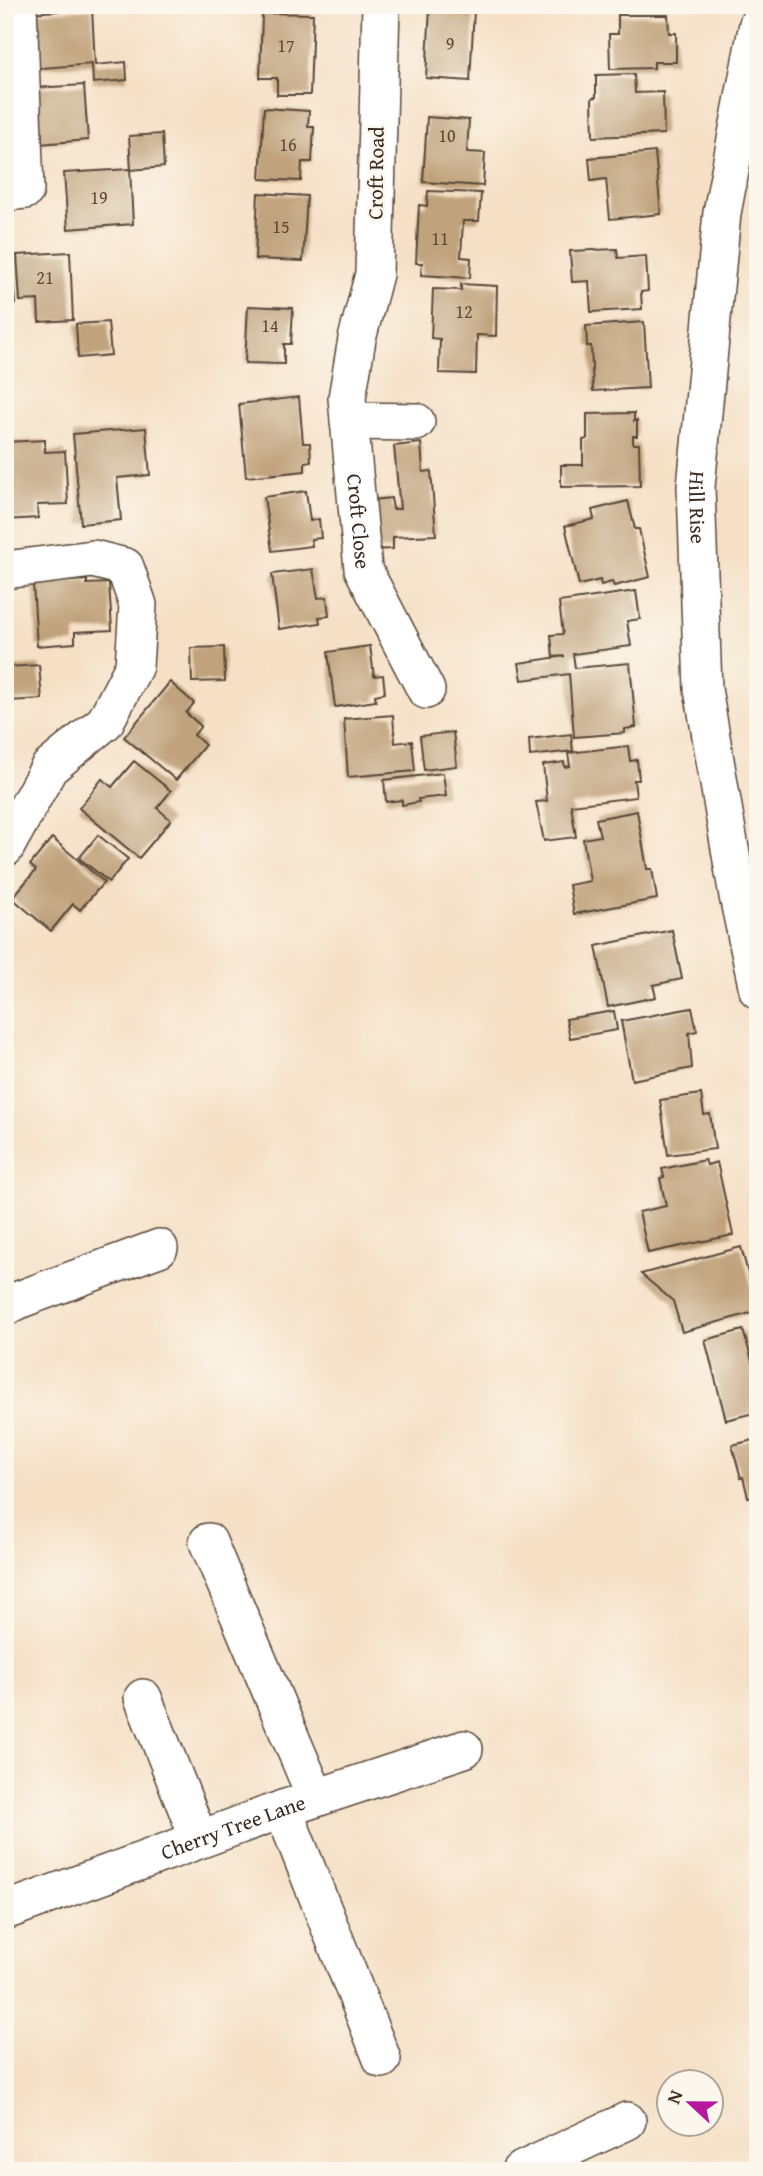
<svg xmlns="http://www.w3.org/2000/svg" width="763" height="2176" font-family="'Gentium Book Plus',serif">
<style>
.building{fill:#c0a27c}
.lines{fill:none;stroke-linecap:round;stroke-linejoin:round}
.minor-casing{stroke:#574537;stroke-width:40}
.minor{stroke:#fff;stroke-width:37}
.labels{text-anchor:middle;stroke-width:5;stroke-linejoin:round;paint-order:stroke}
.number-label{font-size:18px;fill:#5c4836}
.street-label{font-size:21px;fill:#3b2a1e;stroke:#fbf7ec}
</style>
<rect width="100%" height="100%" fill="#fbf7ec"/>
<filter id="ink" filterUnits="userSpaceOnUse"><feTurbulence type="fractalNoise" baseFrequency=".0143" numOctaves="2"/><feDisplacementMap in="SourceGraphic" scale="14" xChannelSelector="R" yChannelSelector="G"/><feConvolveMatrix kernelMatrix="1 2 1 2 8 2 1 2 1" color-interpolation-filters="sRGB"/></filter>
<filter id="wash" filterUnits="userSpaceOnUse"><feTurbulence type="fractalNoise" baseFrequency=".00686" numOctaves="4" result="noise"/><feDisplacementMap in="SourceGraphic" scale="28" xChannelSelector="R" yChannelSelector="G"/><feGaussianBlur stdDeviation="1.57" result="paint"/><feColorMatrix in="noise" values="0 0 0 0 0 0 0 0 0 0 0 0 0 0 0 0 0 1.4 0 .05"/><feComposite in="paint" operator="in"/></filter>
<g filter="url(#wash)">
<rect width="100%" height="100%" fill="#f5e0c6"/>
<g id="blocks">
<g class="building">
<polygon points="430,8 474,10 470,81 426,78"/>
<polygon points="92,9 95,65 126,62 127,80 93,83 92,64 30,69 26,13"/>
<polygon points="262,13 313,14 310,95 277,95 277,78 260,78"/>
<polygon points="618,15 668,15 669,33 676,33 676,62 654,62 654,68 610,69 609,34 618,34"/>
<polygon points="634,74 635,93 663,92 664,134 593,137 592,98 596,97 596,75"/>
<polygon points="84,85 88,140 39,144 35,88"/>
<polygon points="264,108 309,111 308,127 314,127 312,162 302,162 301,181 260,179"/>
<polygon points="427,117 469,120 467,152 485,153 483,186 423,182"/>
<polygon points="162,134 164,167 131,170 129,136"/>
<polygon points="655,152 661,214 610,219 606,179 591,181 589,158"/>
<polygon points="130,169 133,224 68,229 64,173"/>
<polygon points="428,191 481,193 479,221 463,221 461,257 471,258 470,278 421,275 422,263 416,263 419,205 427,206"/>
<polygon points="258,193 307,196 303,261 255,259"/>
<polygon points="10,247 15,304 5,305 5,248"/>
<polygon points="617,249 618,258 646,256 648,291 641,292 642,309 591,312 589,281 572,282 570,251"/>
<polygon points="70,252 73,320 39,322 38,300 20,301 17,255"/>
<polygon points="461,284 497,286 496,336 477,335 476,374 439,373 440,339 431,338 433,289 461,290"/>
<polygon points="248,306 293,308 291,344 284,344 284,364 245,363"/>
<polygon points="108,322 111,355 78,358 76,324"/>
<polygon points="644,322 648,388 593,391 591,346 587,346 586,326"/>
<polygon points="299,397 303,443 310,443 311,461 305,462 305,471 246,477 239,404"/>
<polygon points="634,413 634,421 637,420 637,436 633,436 633,444 639,444 640,486 561,487 561,465 583,465 583,440 587,439 587,414"/>
<polygon points="146,428 150,475 117,478 121,520 81,524 73,434"/>
<polygon points="45,440 45,452 65,451 68,504 37,505 38,518 5,520 5,442"/>
<polygon points="421,443 423,472 431,471 436,535 393,537 393,549 367,550 362,501 391,498 393,509 400,509 394,446"/>
<polygon points="306,491 310,521 319,519 321,538 311,539 312,546 272,551 264,497"/>
<polygon points="628,501 635,529 639,529 650,577 614,586 612,582 601,585 600,580 579,585 565,526 594,519 592,510"/>
<polygon points="313,569 318,598 327,597 329,616 319,617 320,623 279,629 272,574"/>
<polygon points="87,580 87,584 109,583 112,630 75,632 75,643 37,646 33,583"/>
<polygon points="636,591 640,619 627,621 631,646 573,654 575,668 630,663 636,727 625,729 625,733 574,737 569,674 522,680 519,663 565,656 553,657 551,635 563,634 559,602"/>
<polygon points="370,646 374,676 383,675 385,693 375,695 376,701 335,707 328,652"/>
<polygon points="224,647 225,681 192,682 191,648"/>
<polygon points="39,665 42,699 9,701 7,667"/>
<polygon points="170,682 194,703 186,713 201,726 194,735 205,745 176,780 124,737"/>
<polygon points="393,715 395,743 412,741 415,771 348,777 344,719"/>
<polygon points="453,732 457,766 424,770 420,736"/>
<polygon points="571,734 573,751 530,756 529,739"/>
<polygon points="628,746 630,761 637,760 639,780 634,780 636,797 571,805 576,837 544,841 536,802 547,801 543,765 564,762 565,767 570,766 568,753"/>
<polygon points="134,761 171,791 157,808 171,820 139,858 79,808 102,779 112,787"/>
<polygon points="443,773 446,796 418,799 419,802 402,805 402,800 386,802 384,780"/>
<polygon points="637,811 647,869 652,869 657,899 574,914 569,885 590,881 583,839 600,836 596,819"/>
<polygon points="98,835 128,859 109,882 79,858"/>
<polygon points="52,838 104,882 80,910 73,904 51,931 12,898 36,870 30,865"/>
<polygon points="672,930 682,979 653,985 656,997 608,1007 596,946"/>
<polygon points="692,1008 697,1031 689,1033 692,1068 632,1080 621,1021"/>
<polygon points="614,1011 617,1030 570,1038 566,1019"/>
<polygon points="701,1094 704,1115 710,1114 715,1149 668,1155 660,1100"/>
<polygon points="705,1160 707,1165 717,1162 733,1235 648,1253 639,1212 666,1206 660,1178 664,1177 662,1169"/>
<polygon points="741,1247 758,1311 682,1332 673,1301 641,1274"/>
<polygon points="743,1330 758,1381 758,1412 726,1420 705,1340"/>
<polygon points="758,1439 758,1495 748,1497 743,1477 741,1478 732,1445"/>
</g>
</g>
</g>
<g filter="url(#ink)">
<use href="#blocks" fill-opacity="0" stroke="#574537" stroke-width="2"/>
<g class="lines">
<defs>
<g id="minor">
<path id="s1" d="M381 5 374 274 357 339 347 398 363 569 426 690"/>
<path id="s2" d="M758 24 722 213 696 487 703 689 738 896 758 990"/>
<polyline points="5,192 25,190 18,5"/>
<polyline points="349,421 416,422"/>
<polyline points="5,570 93,559 125,567 138,605 134,666 105,722 49,768 5,848"/>
<polyline points="5,1307 21,1299 159,1248"/>
<polyline points="208,1542 316,1798"/>
<polyline points="143,1698 199,1839"/>
<polyline points="283,1809 382,2059"/>
<path id="s3" d="M5 1911 283 1809 464 1749"/>
<polyline points="520,2171 627,2121"/>
</g>
</defs>
<use href="#minor" class="minor-casing"/>
<use href="#minor" class="minor"/>
</g>
</g>
<g class="labels">
<g class="number-label">
<text x="450" y="50">9</text>
<text x="286" y="52">17</text>
<text x="447" y="142">10</text>
<text x="288" y="151">16</text>
<text x="99" y="204">19</text>
<text x="281" y="233">15</text>
<text x="440" y="245">11</text>
<text x="45" y="284">21</text>
<text x="464" y="318">12</text>
<text x="270" y="332">14</text>
</g>
<g class="street-label">
<text transform="translate(376 173) rotate(-89)" y="7">Croft Road</text>
<text dy="7" stroke="none"><textPath href="#s2" startOffset="488">Hill Rise</textPath></text>
<text dy="7" stroke="none"><textPath href="#s1" startOffset="520">Croft Close</textPath></text>
<text dy="7" stroke="none"><textPath href="#s3" startOffset="243">Cherry Tree Lane</textPath></text>
</g>
</g>
<rect width="763" height="2176" fill="none" stroke="#fbf7ec" stroke-width="28"/>
<g transform="translate(690 2103) rotate(292)"><circle r="33" fill="#fbf7ec" stroke="#aea59a" stroke-width="2"/>
<path d="M0-5L12 26L0 18L-12 26Z" fill="#b5179e"/>
<text y="-10" font-size="19" font-weight="bold" text-anchor="middle" fill="#3b2a1e">N</text>
</g>
</svg>
